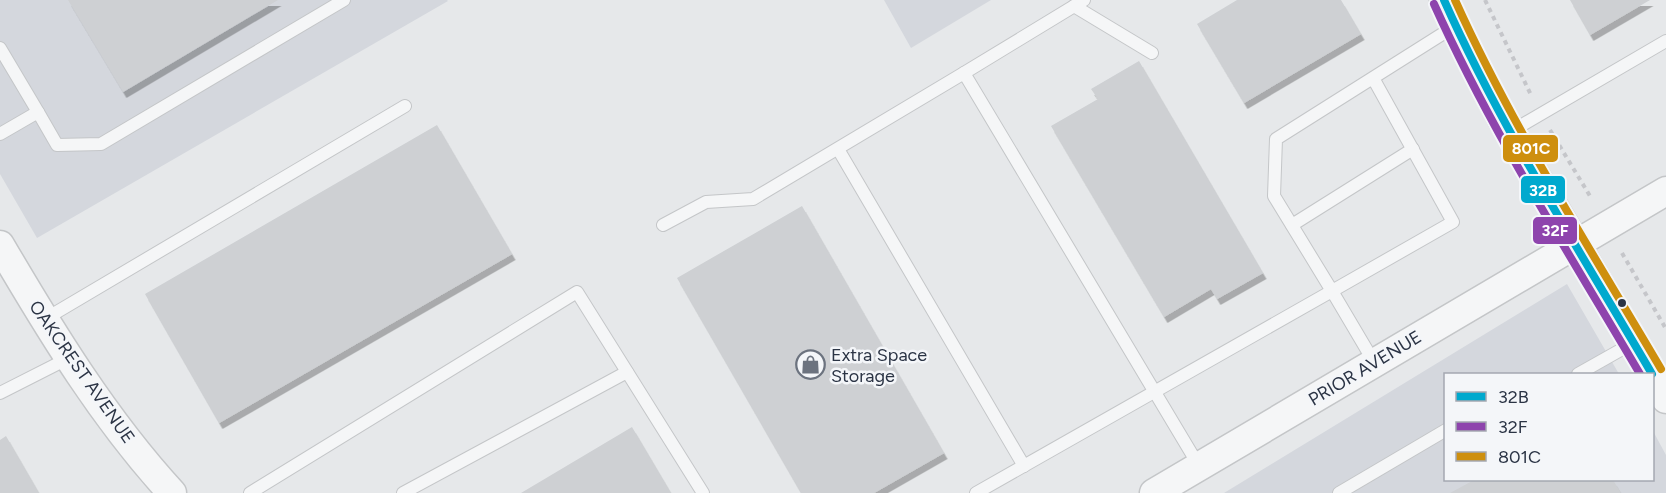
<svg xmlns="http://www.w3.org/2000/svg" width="1666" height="493" font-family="Figtree,sans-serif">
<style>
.built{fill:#d4d7dd}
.building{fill:#ced0d3;filter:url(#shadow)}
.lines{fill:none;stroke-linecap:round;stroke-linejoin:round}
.service-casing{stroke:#c4c6c8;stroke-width:14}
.tertiary-casing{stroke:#c4c6c8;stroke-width:31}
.path{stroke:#c5c6ca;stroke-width:4;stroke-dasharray:4.5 4.5;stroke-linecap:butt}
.service{stroke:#f5f6f7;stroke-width:12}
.tertiary{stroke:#f5f6f7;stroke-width:28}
.bus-1-casing{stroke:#f4f6f9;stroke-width:12}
.bus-2-casing{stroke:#f4f6f9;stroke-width:12}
.bus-3-casing{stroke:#f4f6f9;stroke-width:12}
.bus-1{stroke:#00a9ce;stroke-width:8}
.bus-2{stroke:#8e44ad;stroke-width:8}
.bus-3{stroke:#ce8f0e;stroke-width:8}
.bus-dot{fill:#2b3445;stroke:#f4f6f9;stroke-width:2}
.labels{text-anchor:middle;stroke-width:5;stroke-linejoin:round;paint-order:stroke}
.poi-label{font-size:18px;fill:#2b3445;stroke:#f4f6f9;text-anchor:start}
.street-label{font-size:18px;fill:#2b3445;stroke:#f4f6f9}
.line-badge{stroke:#f4f6f9;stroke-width:2}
.badge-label{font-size:16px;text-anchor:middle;font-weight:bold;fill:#fff}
</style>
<defs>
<filter id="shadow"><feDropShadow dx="3.5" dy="6" stdDeviation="0" flood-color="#0004"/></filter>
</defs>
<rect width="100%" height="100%" fill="#e6e8ea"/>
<g class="built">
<polygon points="0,0 447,0 448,1 37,238 0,174"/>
<polygon points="884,0 991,0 911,48"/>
<polygon points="1567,284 1619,374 1446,374 1446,480 1652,480 1653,431 1666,455 1666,493 1224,493"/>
</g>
<g class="building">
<polygon points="68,0 278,0 123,92"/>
<polygon points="1237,0 1341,0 1361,34 1244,103 1197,24"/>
<polygon points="1570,0 1650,0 1590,35"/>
<polygon points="1139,61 1263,273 1217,299 1211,289 1164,317 1051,126 1098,99 1091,89"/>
<polygon points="437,125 512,254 219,423 145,294"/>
<polygon points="802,206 944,453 874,493 801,493 677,278"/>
<polygon points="632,427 671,493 521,493"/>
<polygon points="6,436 39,493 0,493 0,440"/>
<polygon points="1474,480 1613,480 1621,493 1450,493"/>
</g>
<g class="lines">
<defs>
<g id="service">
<polyline points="1084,0 964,73 1199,466"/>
<polyline points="1074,6 1152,53"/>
<polyline points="0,48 38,112"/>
<polyline points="1373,78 1453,222 1332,291 1274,196 1276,139 1455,26"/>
<polyline points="1510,132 1666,41"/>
<polyline points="0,134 38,112 57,145 101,144 344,0"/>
<polyline points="838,149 1024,466"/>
<polyline points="663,225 706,202 753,199 964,73"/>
<polyline points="1292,225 1413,149"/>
<polyline points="45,319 405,106"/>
<polyline points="1578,374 1633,343"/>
<polyline points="0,393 69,358"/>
<polyline points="250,493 577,292 703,493"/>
<polyline points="403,493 627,372"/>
<polyline points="976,493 1332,291 1374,362"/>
<polyline points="1339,493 1446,430"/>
</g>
<g id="tertiary">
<polyline points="1444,0 1464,45 1502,119 1652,374"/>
<path d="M0 245C51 332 104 419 172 493"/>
<polyline points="1652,376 1666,399"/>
<polyline points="1154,493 1666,191"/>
</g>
</defs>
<use href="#service" class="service-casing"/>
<use href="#tertiary" class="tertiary-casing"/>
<g class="path">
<polyline points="1485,0 1532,97"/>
<polyline points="1550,130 1590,196"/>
<polyline points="1622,253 1666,329"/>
</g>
<use href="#service" class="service"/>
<use href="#tertiary" class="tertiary"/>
<defs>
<path id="bus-1" d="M1444 0C1502 130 1580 251 1652 374"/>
<path id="bus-2" d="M1434 4C1492 133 1569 253 1640 374"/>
<path id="bus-3" d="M1455 0C1513 129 1590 248 1661 369"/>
</defs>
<use href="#bus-1" class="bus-1-casing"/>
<use href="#bus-2" class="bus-2-casing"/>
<use href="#bus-3" class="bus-3-casing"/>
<use href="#bus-1" class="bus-1"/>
<use href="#bus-2" class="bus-2"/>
<use href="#bus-3" class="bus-3"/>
</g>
<defs>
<symbol id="shop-ring" viewBox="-11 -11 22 22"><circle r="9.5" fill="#f4f6f9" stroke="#6c737f" stroke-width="1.5"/><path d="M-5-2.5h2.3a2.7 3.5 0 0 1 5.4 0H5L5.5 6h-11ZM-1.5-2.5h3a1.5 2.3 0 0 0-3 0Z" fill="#6c737f"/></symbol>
</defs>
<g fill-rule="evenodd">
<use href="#shop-ring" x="794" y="348" width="33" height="33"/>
</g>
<circle class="bus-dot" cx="1622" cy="303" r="5"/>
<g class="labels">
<g class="poi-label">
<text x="831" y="361">Extra Space<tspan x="831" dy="21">Storage</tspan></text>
</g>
<g class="street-label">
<text transform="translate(1365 368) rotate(-31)" y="6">PRIOR AVENUE</text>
<text transform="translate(82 372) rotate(55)" y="6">OAKCREST AVENUE</text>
</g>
</g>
<g class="line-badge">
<rect x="1502" y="134" width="57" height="29" rx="6" fill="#ce8f0e"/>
<rect x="1520" y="175" width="46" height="29" rx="6" fill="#00a9ce"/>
<rect x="1532" y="216" width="46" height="29" rx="6" fill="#8e44ad"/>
</g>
<g class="badge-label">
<text x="1531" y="154">801C</text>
<text x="1543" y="196">32B</text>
<text x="1555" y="236">32F</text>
</g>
<rect x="1444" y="373" width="210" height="108" fill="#f4f6f9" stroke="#a4a8b1" stroke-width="1.5"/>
<rect x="1456" y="392" width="30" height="9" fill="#00a9ce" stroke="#a4a8b1" stroke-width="1.5"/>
<text x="1498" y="403" font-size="18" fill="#2b3445">32B</text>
<rect x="1456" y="422" width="30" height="9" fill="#8e44ad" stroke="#a4a8b1" stroke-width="1.5"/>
<text x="1498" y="433" font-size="18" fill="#2b3445">32F</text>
<rect x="1456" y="452" width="30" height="9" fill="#ce8f0e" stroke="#a4a8b1" stroke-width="1.5"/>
<text x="1498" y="463" font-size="18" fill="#2b3445">801C</text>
</svg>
